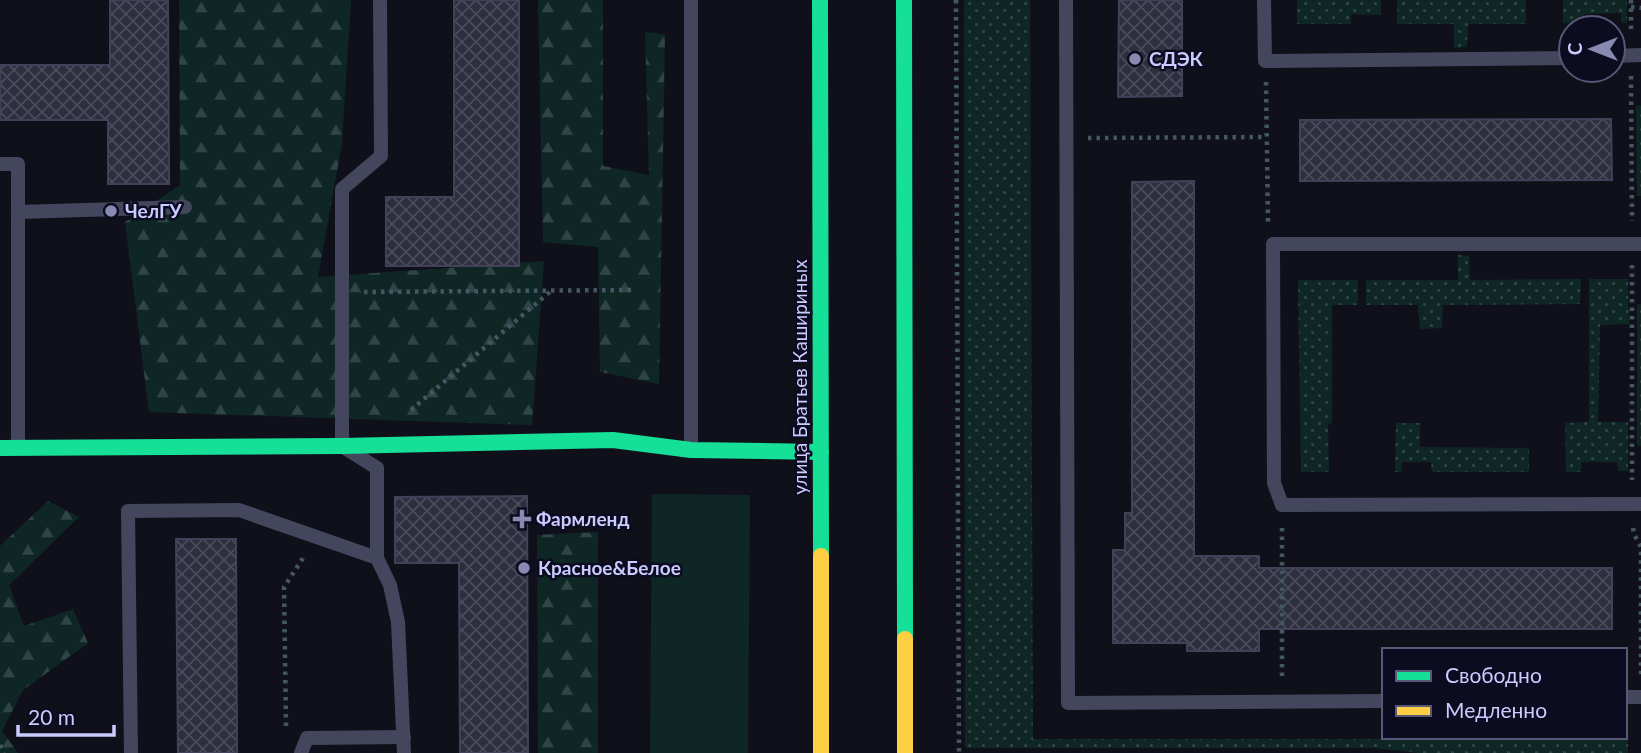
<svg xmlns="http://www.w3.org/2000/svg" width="1641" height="753" font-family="Lato,sans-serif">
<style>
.grass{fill:url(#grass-dots)}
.forest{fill:url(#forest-firs)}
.park{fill:#0e2725}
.building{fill:url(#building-cross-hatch);stroke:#42415a;stroke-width:2}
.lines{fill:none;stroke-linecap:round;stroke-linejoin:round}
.path{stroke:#435662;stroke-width:4.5;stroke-dasharray:3.5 5;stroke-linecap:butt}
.lane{stroke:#44465d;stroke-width:14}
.fast{stroke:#16e098;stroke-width:16}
.slow{stroke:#ffcf43;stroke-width:16}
.poi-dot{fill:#898aaf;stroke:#0c0b20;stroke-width:2.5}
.labels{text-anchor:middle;stroke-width:5;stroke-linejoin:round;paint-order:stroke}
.poi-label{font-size:19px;font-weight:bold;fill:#cacbff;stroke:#0c0b20;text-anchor:start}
.street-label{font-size:19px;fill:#cacbff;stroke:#0c0b20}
</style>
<defs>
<pattern id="grass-dots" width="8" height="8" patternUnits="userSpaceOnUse" patternTransform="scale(1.75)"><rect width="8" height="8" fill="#0e2725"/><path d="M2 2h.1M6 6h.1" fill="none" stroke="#304546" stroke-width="1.8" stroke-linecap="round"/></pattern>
<pattern id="forest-firs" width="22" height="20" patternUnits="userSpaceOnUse" patternTransform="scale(1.75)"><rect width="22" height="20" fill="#0e2725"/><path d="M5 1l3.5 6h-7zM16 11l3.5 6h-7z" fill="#304546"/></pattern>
<pattern id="building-cross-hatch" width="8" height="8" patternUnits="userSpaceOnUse" patternTransform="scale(1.75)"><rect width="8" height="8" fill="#2d2e3e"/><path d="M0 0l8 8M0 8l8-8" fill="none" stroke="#4a4b5b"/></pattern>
</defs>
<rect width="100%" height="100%" fill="#10101b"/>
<g class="grass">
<polygon points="964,0 1030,0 1033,739 1593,739 1625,737 1625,716 1628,716 1628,753 1419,753 1374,748 965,748"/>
<polygon points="1297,0 1381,0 1381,15 1351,14 1351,24 1297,24"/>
<polygon points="1397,0 1526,0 1526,24 1468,24 1467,47 1454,48 1454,24 1397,24"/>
<polygon points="1563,0 1627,0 1627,23 1621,23 1621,13 1584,14 1583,24 1563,23"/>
<polygon points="1636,105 1641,106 1641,196 1637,196"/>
<polygon points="1458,255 1469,256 1470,280 1581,279 1580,304 1443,305 1442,328 1420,329 1418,305 1366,305 1366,280 1458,280"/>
<polygon points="1589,279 1628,279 1629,324 1600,325 1598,422 1628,422 1628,471 1618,471 1617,462 1581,462 1581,472 1566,472 1565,423 1589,422"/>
<polygon points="1298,280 1358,280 1358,305 1332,305 1332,423 1328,424 1329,472 1301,472"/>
<rect x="1637" y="304" width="4" height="142"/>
<polygon points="1396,423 1420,423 1420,447 1529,448 1529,472 1432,472 1431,462 1402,462 1401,472 1395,472"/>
</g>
<g class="forest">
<polygon points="179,0 351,0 342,143 318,277 544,261 532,425 149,412 125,222 180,185"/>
<polygon points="538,0 603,0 603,166 649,175 645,32 665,34 659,384 600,372 598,247 543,242"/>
<polygon points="48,501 79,517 9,585 24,626 73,609 88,643 23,690 2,731 18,753 0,753 0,546"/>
<polygon points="598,532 598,753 538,753 537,535"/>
</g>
<polygon class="park" points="652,494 750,495 748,753 650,753"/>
<g class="building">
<polygon points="110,0 168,0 169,184 108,184 108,120 0,120 0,65 110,65"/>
<polygon points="454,0 519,0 519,266 386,266 386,197 454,197"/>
<polygon points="1119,0 1182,0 1182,96 1118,97"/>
<polygon points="1611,119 1612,180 1300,181 1300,120"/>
<polygon points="1194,181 1194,556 1259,556 1259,568 1612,568 1612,629 1259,629 1259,651 1187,651 1187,643 1113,643 1113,550 1125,550 1125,513 1132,513 1132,182"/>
<polygon points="527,496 528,753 460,753 459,563 395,563 395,497"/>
<polygon points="176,539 236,539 237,753 178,753"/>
</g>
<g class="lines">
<g class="path">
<polyline points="956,0 959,753"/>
<polyline points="1631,0 1631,32"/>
<polyline points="1631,7 1641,8"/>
<polyline points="1631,76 1632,221"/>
<polyline points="1266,82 1268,223"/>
<polyline points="1088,138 1265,137"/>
<polyline points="1632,265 1632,480"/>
<polyline points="364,292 633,290"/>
<polyline points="411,410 551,291"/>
<polyline points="1282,528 1282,680"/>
<polyline points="1633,528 1634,534 1641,547 1641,675"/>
<polyline points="286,726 284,587 305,555"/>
<polyline points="0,745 4,753"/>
</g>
<g class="lane">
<polyline points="380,0 381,156 342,189 342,446 377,468 377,558 390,585 398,622 404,753"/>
<polyline points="1066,0 1068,703 1384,701"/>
<polyline points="1264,0 1265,61 1571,58"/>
<polyline points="1613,56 1641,55"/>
<polyline points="0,164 18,164 18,447"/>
<polyline points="18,212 185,207"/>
<polyline points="1641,244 1273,244 1274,483 1282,505 1641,504"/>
<polyline points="691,450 691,0"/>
<polyline points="1625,697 1641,697"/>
<polyline points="131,753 128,511 239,510 377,558"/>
<polyline points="301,753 307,738 404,737"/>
</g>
<g class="fast">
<polyline points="820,0 821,556"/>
<polyline points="904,0 905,639"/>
<polyline points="0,448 342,446 613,440 691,450 821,452"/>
</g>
<g class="slow">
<polyline points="821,556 821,753"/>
<polyline points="905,639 905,753"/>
</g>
</g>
<g class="poi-dot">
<circle cx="1135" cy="59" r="7"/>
<circle cx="111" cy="211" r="7"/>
<path d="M518.5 508.5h7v7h7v7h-7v7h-7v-7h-7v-7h7z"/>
<circle cx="524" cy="568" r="7"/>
</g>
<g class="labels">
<g class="poi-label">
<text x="1149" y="66">СДЭК</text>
<text x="125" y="218">ЧелГУ</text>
<text x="536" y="526">Фармленд</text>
<text x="538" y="575">Красное&amp;Белое</text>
</g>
<g class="street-label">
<text transform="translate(800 377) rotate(-90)" y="7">улица Братьев Кашириных</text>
</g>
</g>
<rect x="1382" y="648" width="245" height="91" fill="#0c0b20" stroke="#585879" stroke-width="2"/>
<rect x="1396" y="671" width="35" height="10" fill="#16e098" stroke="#585879" stroke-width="2"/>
<text x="1445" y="683" font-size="21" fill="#cacbff">Свободно</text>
<rect x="1396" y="706" width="35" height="10" fill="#ffcf43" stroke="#585879" stroke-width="2"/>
<text x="1445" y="718" font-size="21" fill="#cacbff">Медленно</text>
<g transform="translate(1592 49) rotate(270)"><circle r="33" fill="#0c0b20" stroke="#585879" stroke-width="2"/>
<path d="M0-5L12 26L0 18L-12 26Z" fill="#898aaf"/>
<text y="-10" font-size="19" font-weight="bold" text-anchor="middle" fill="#cacbff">С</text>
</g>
<path d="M18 725v10h96v-10" fill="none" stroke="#cacbff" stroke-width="3.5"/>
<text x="28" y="725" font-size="21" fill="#cacbff" stroke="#0c0b20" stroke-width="5" paint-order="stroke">20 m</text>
</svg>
